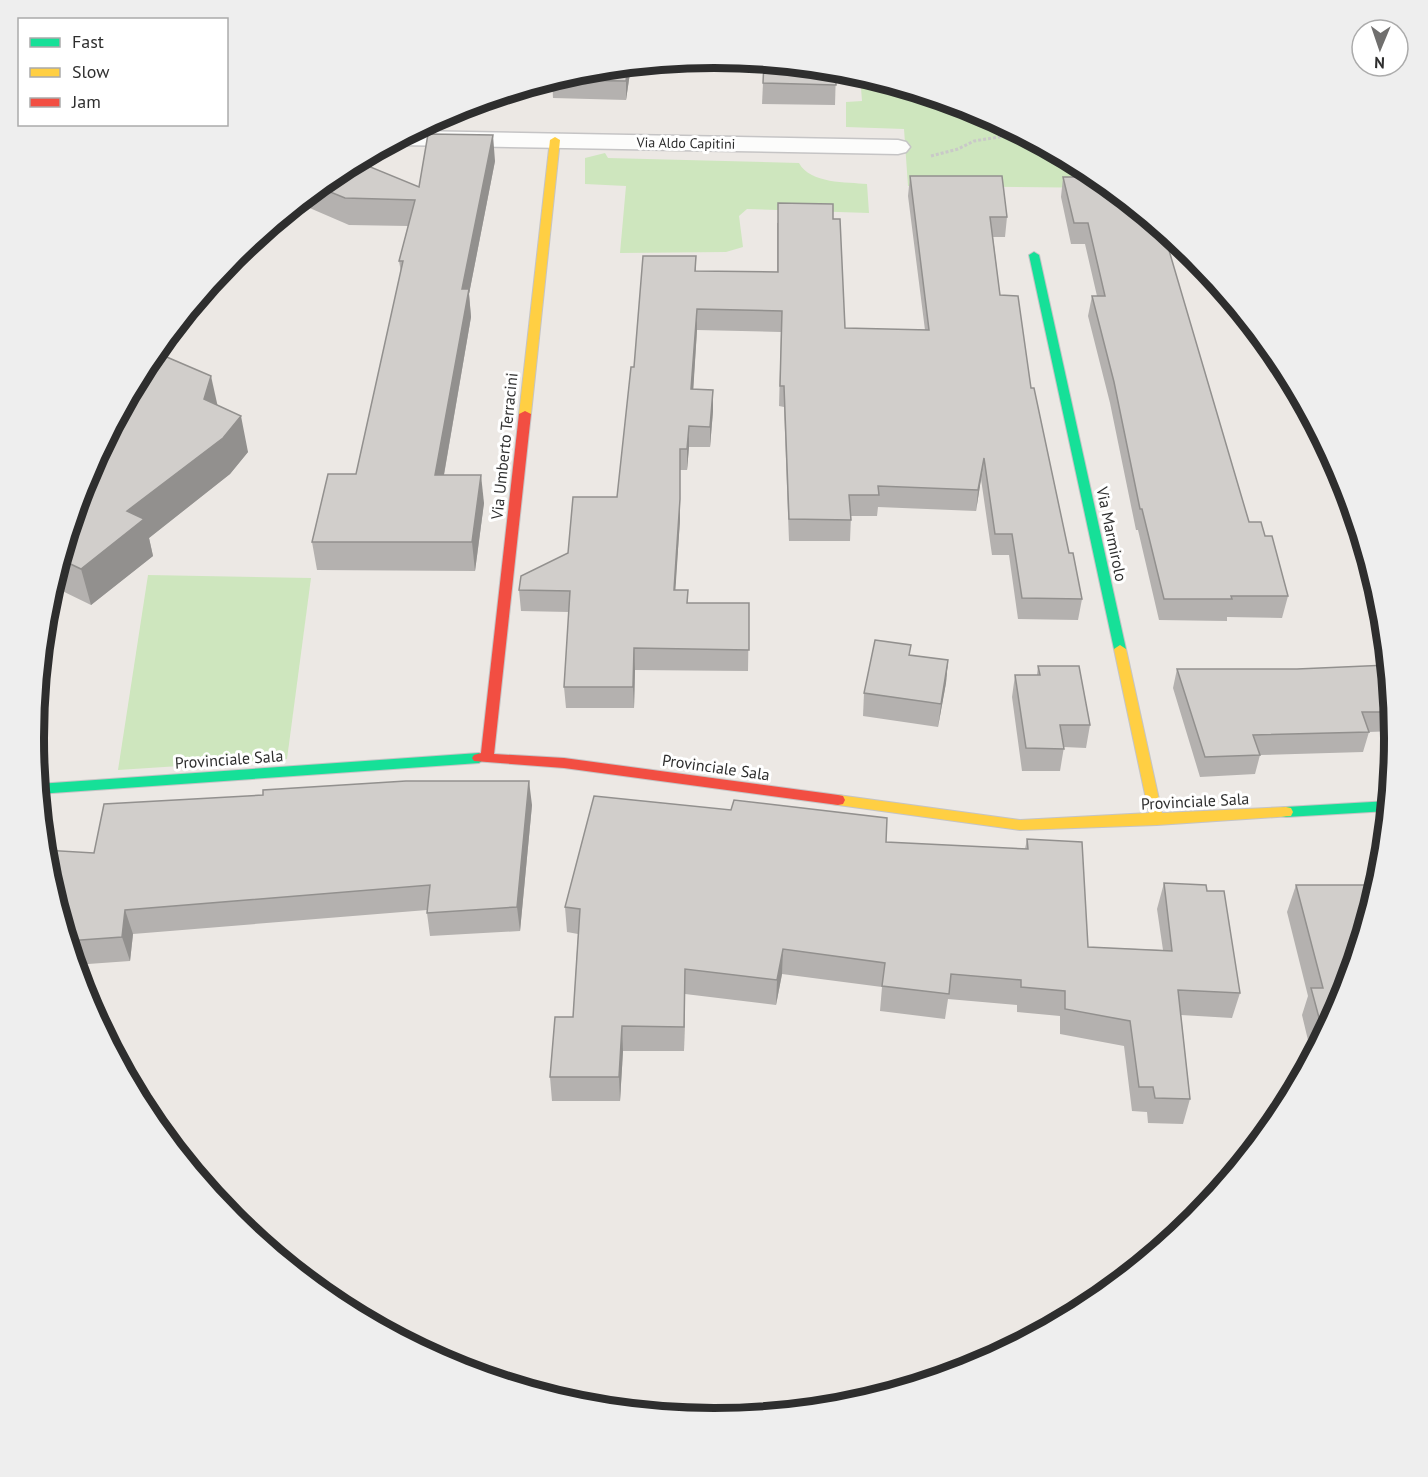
<svg xmlns="http://www.w3.org/2000/svg" width="1428" height="1477" font-family="'PT Sans',sans-serif">
<style>
.green{fill:#cee6be}
.lines{fill:none;stroke-linecap:round;stroke-linejoin:round}
.street-casing{stroke:#c5c4c5;stroke-width:3}
.fast-casing{stroke:#c5c4c5;stroke-width:2}
.slow-casing{stroke:#c5c4c5;stroke-width:2}
.jam-casing{stroke:#c5c4c5;stroke-width:2}
.path{stroke:#c9c9c8;stroke-width:3;stroke-dasharray:3 2;stroke-linecap:butt}
.street{fill:#fcfcfb;fill-rule:evenodd}
.fast{fill:#16e098;fill-rule:evenodd}
.slow{fill:#ffcf43;fill-rule:evenodd}
.jam{fill:#f24e42;fill-rule:evenodd}
.wall{fill:#b4b1af}
.shaded-wall{fill:#92908e}
.building{fill:#d1cecb;stroke:#92908e;stroke-width:1.5}
.labels{text-anchor:middle;stroke-width:6;stroke-linejoin:round;paint-order:stroke}
.far-street-label{font-size:14px;fill:#2e2e2e;stroke:#fff}
.street-label{font-size:16px;fill:#2e2e2e;stroke:#fff}
.rim{fill:none;stroke:#2e2e2e;stroke-width:8}
</style>
<rect width="100%" height="100%" fill="#ece8e4"/>
<g class="green">
<polygon points="860,75 975,109 1093,172 1112,188 908,186 904,129 846,127 846,102 862,101"/>
<path d="M605 153 608 158 799 163C810 184 847 182 867 184L869 213 747 209 739 216 743 247 726 252 620 253 626 186 585 184V158Z"/>
<polygon points="148,575 311,578 287,759 118,770"/>
</g>
<g class="lines">
<defs>
<polygon id="street" points="413,131 898,140 906,142 910,147 906,152 898,154 400,145 391,143"/>
<g id="fast">
<polygon points="1034,252 1039,255 1126,649 1120,653 1114,649 1029,255"/>
<polygon points="479,753 486,758 479,763 38,794 38,784"/>
<polygon points="1389,801 1388,811 1286,817 1281,816 1279,812 1281,808 1286,807"/>
</g>
<g id="slow">
<polygon points="555,137 560,140 531,414 525,417 519,414 550,140"/>
<polygon points="1120,645 1126,649 1162,813 1286,807 1291,808 1293,812 1291,816 1157,825 1020,830 838,805 833,804 831,800 833,796 838,795 1020,820 1149,813 1114,649"/>
</g>
<polygon id="jam" points="525,411 531,414 494,754 564,758 838,795 843,796 845,800 843,804 838,805 564,768 474,761 472,758 474,755 481,753 519,414"/>
</defs>
<use href="#street" class="street-casing"/>
<use href="#fast" class="fast-casing"/>
<use href="#slow" class="slow-casing"/>
<use href="#jam" class="jam-casing"/>
<polyline class="path" points="931,156 958,149 974,141 1012,135 1016,131"/>
<use href="#street" class="street"/>
<use href="#fast" class="fast"/>
<use href="#slow" class="slow"/>
<use href="#jam" class="jam"/>
</g>
<g class="wall">
<polygon points="631,66 626,100 553,98 552,79"/>
<polygon points="836,70 835,105 762,104 763,83"/>
<polygon points="495,161 469,294 471,317 444,475 484,503 475,571 317,570 312,542 356,474 401,272 399,261 408,226 349,225 298,203 336,172 419,187"/>
<polygon points="1073,171 1249,522 1265,536 1288,596 1282,618 1227,617 1227,621 1159,620 1138,530 1136,530 1110,403 1088,316 1092,296 1097,296 1085,244 1071,244 1061,197 1063,177 1072,177"/>
<polygon points="910,176 1007,217 1005,237 993,237 1000,295 1031,388 1069,553 1082,599 1078,620 1018,619 1009,555 992,555 981,479 976,511 878,507 877,516 851,516 850,541 789,541 784,407 779,406 781,332 697,330 693,389 713,390 713,411 710,447 689,447 687,470 680,470 680,520 675,590 688,603 749,603 748,671 635,670 634,708 566,708 564,687 569,612 521,611 519,590 568,553 617,497 634,367 696,256 696,271 777,272 777,223 833,219 845,328 925,330 908,196"/>
<polygon points="217,406 248,452 230,474 149,538 153,556 91,605 52,586 85,478"/>
<polygon points="910,655 948,660 946,683 938,727 863,716 864,693"/>
<polygon points="1388,665 1394,731 1369,732 1363,752 1260,755 1255,774 1200,777 1173,688 1177,669 1297,669"/>
<polygon points="1038,666 1090,725 1086,748 1064,747 1060,771 1022,771 1012,697 1015,675 1037,675"/>
<polygon points="532,805 520,931 430,936 427,913 427,910 133,934 130,961 74,965 46,871 94,853"/>
<polygon points="1027,839 1088,947 1163,950 1157,909 1164,883 1207,891 1240,993 1232,1018 1181,1015 1190,1099 1183,1124 1148,1123 1147,1112 1132,1111 1124,1046 1060,1034 1060,1016 1017,1012 1017,1005 948,999 945,1019 880,1011 882,987 782,974 776,1005 685,994 684,1051 623,1051 620,1101 552,1101 550,1077 573,1017 578,934 567,932 565,907 886,842 1025,849"/>
<polygon points="1296,885 1343,999 1312,1057 1302,1015 1308,996 1287,912"/>
</g>
<g class="shaded-wall">
<polygon points="628,66 631,66 626,100 626,81"/>
<polygon points="493,135 495,161 469,294 471,317 439,503 435,475 462,289"/>
<polygon points="697,309 697,330 692,410 691,389"/>
<polygon points="211,376 219,412 204,399"/>
<polygon points="713,390 713,411 710,447 710,427"/>
<polygon points="241,416 248,452 230,474 149,538 153,556 91,605 81,569 127,511"/>
<polygon points="689,426 689,447 687,470 687,449"/>
<polygon points="680,449 680,520 674,611 674,590"/>
<polygon points="984,458 981,479 976,511 978,490"/>
<polygon points="481,475 484,503 475,571 472,542"/>
<polygon points="634,648 635,670 634,708 633,687"/>
<polygon points="948,660 946,683 938,727 941,704"/>
<polygon points="529,781 532,805 520,931 517,907"/>
<polygon points="125,910 133,934 130,961 122,937"/>
<polygon points="783,949 782,974 776,1005 777,980"/>
<polygon points="685,969 685,994 684,1051 684,1027"/>
<polygon points="622,1026 623,1051 620,1101 619,1077"/>
</g>
<g class="building">
<polygon points="764,62 836,70 836,85 763,83"/>
<polygon points="628,66 626,81 552,80 581,71"/>
<polygon points="428,134 493,135 462,289 469,289 435,475 481,475 472,542 312,542 328,474 356,474 403,261 399,261 415,200 345,198 318,187 336,172 356,161 419,187"/>
<polygon points="1073,171 1090,171 1093,172 1163,230 1249,522 1261,522 1265,536 1272,536 1288,596 1231,596 1232,599 1164,599 1142,509 1140,509 1114,382 1092,296 1105,296 1088,223 1074,223 1063,177 1075,177"/>
<polygon points="910,176 1002,176 1007,217 990,217 1000,295 1018,296 1031,388 1034,388 1069,553 1073,553 1082,599 1022,598 1012,534 995,534 984,458 978,490 878,486 879,495 849,495 851,520 789,519 784,386 780,386 782,311 697,309 691,389 713,390 710,427 689,426 687,449 680,449 680,499 674,590 688,590 687,603 749,603 749,650 634,648 633,687 564,687 570,591 519,590 521,576 568,553 573,497 617,497 631,367 634,367 643,256 696,256 695,271 778,272 778,203 833,204 833,219 840,219 845,328 929,330"/>
<polygon points="155,352 211,376 204,399 241,416 223,438 127,511 144,519 81,569 60,559 85,478 148,360"/>
<polygon points="875,640 911,645 909,655 948,660 941,704 864,693"/>
<polygon points="1388,665 1392,712 1362,712 1369,732 1253,735 1260,755 1205,757 1177,669 1297,669"/>
<polygon points="1038,666 1079,666 1090,725 1060,725 1064,749 1026,748 1015,675 1040,675"/>
<polygon points="406,781 529,781 517,907 427,913 430,885 125,910 122,937 67,941 65,933 65,930 64,930 46,871 44,850 94,853 104,804 263,795 263,790"/>
<polygon points="594,796 731,810 734,800 887,818 886,842 1028,849 1027,839 1082,842 1088,947 1172,951 1164,883 1206,885 1207,891 1224,891 1240,993 1178,990 1190,1099 1155,1098 1153,1087 1139,1087 1130,1021 1065,1009 1065,991 1021,987 1021,980 951,974 949,994 882,986 885,963 783,949 777,980 685,969 684,1027 622,1026 619,1077 550,1077 555,1017 573,1017 580,909 565,907"/>
<polygon points="1296,885 1378,885 1343,999 1324,1036 1311,988 1323,988"/>
</g>
<g class="labels">
<g class="far-street-label">
<text transform="translate(686 143) rotate(1)" y="5">Via Aldo Capitini</text>
</g>
<g class="street-label">
<text transform="translate(504 446) rotate(-84)" y="6">Via Umberto Terracini</text>
<text transform="translate(1112 534) rotate(78)" y="6">Via Marmirolo</text>
<text transform="translate(229 759) rotate(-4)" y="6">Provinciale Sala</text>
<text transform="translate(716 767) rotate(8)" y="6">Provinciale Sala</text>
<text transform="translate(1195 801) rotate(-3)" y="6">Provinciale Sala</text>
</g>
</g>
<path d="M0 0H1428V1477H0ZM44 738a670 670 0 1 1 1340 0a670 670 0 1 1-1340 0Z" fill="#eee" fill-rule="evenodd"/>
<path class="rim" d="M44 738a670 670 0 1 1 1340 0a670 670 0 1 1-1340 0Z"/>
<rect x="18" y="18" width="210" height="108" fill="#ffffff" stroke="#ababab" stroke-width="1.5"/>
<rect x="30" y="38" width="30" height="9" fill="#16e098" stroke="#ababab" stroke-width="1.5"/>
<text x="72" y="48" font-size="18" fill="#2e2e2e">Fast</text>
<rect x="30" y="68" width="30" height="9" fill="#ffcf43" stroke="#ababab" stroke-width="1.5"/>
<text x="72" y="78" font-size="18" fill="#2e2e2e">Slow</text>
<rect x="30" y="98" width="30" height="9" fill="#f24e42" stroke="#ababab" stroke-width="1.5"/>
<text x="72" y="108" font-size="18" fill="#2e2e2e">Jam</text>
<g transform="translate(1380 48) rotate(182)"><circle r="28" fill="#ffffff" stroke="#ababab" stroke-width="1.5"/>
<path d="M0-4.5L10 22L0 15L-10 22Z" fill="#706f6e"/>
<text y="-9" font-size="16" font-weight="bold" text-anchor="middle" fill="#2e2e2e">N</text>
</g>
</svg>
